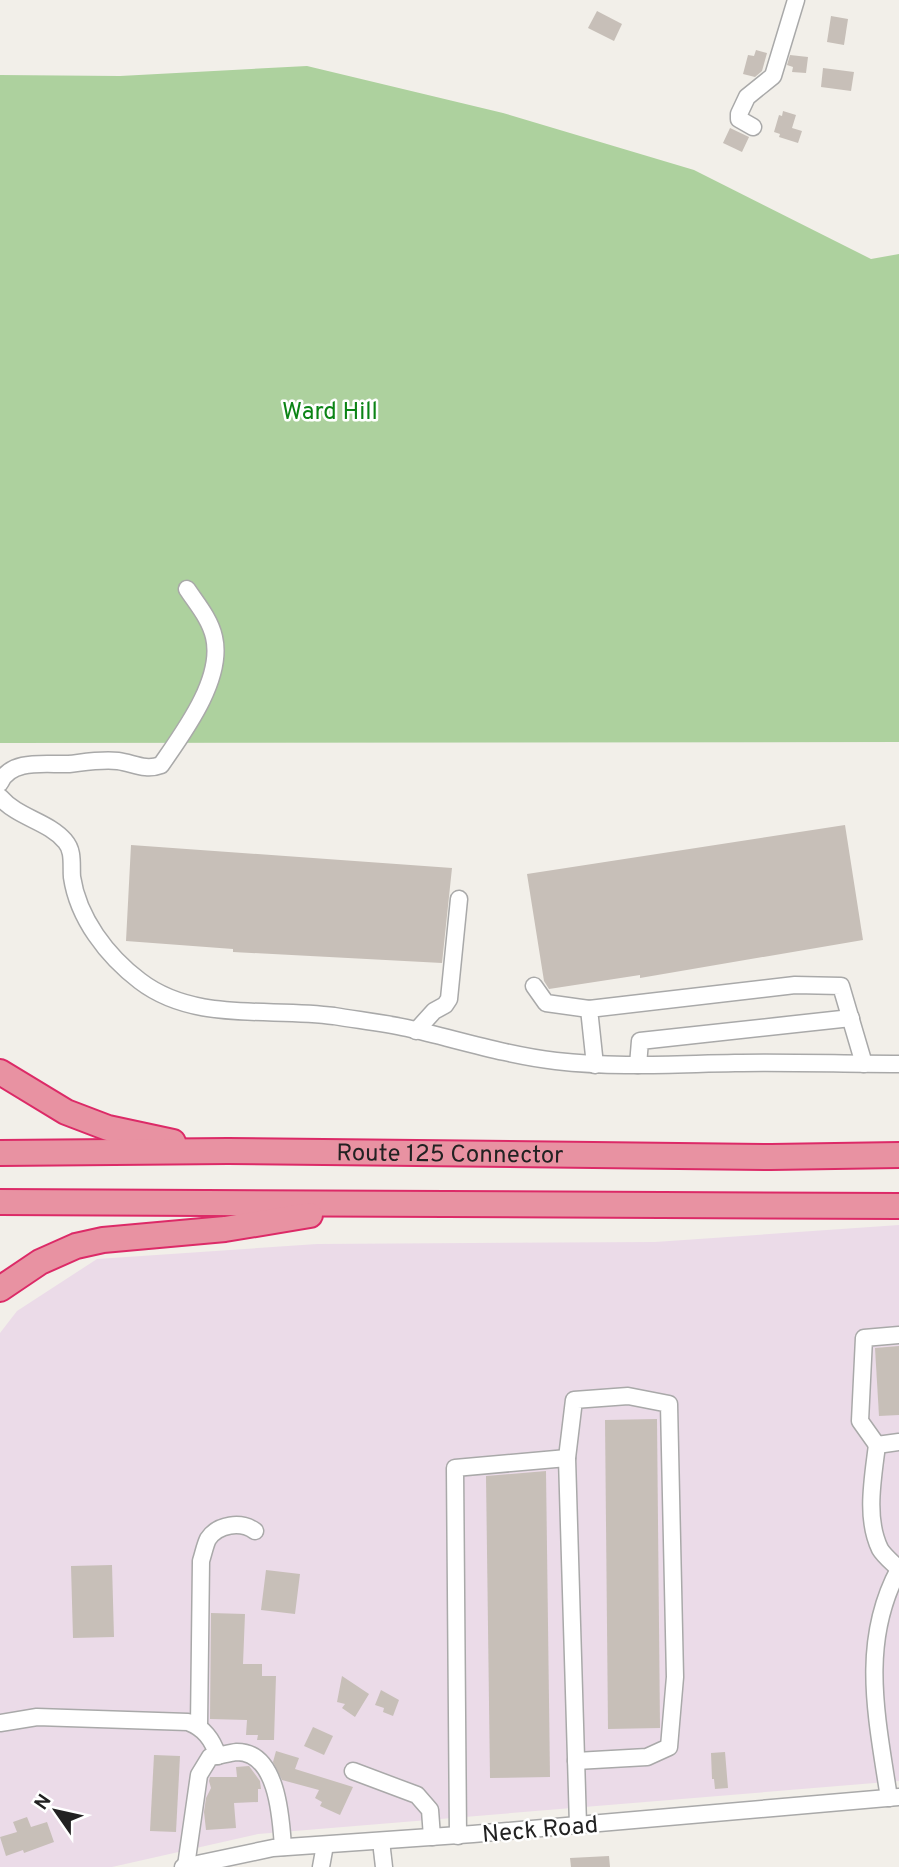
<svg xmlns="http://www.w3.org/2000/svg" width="899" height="1867" font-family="Overpass,sans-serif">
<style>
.industrial{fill:#ebdbe8}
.forest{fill:#add19e}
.building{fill:#c7bfb8}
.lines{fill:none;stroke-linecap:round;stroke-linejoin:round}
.minor-casing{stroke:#a9a9a9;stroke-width:19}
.highway-casing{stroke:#dc2a67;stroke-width:28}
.minor{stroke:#fff;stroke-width:16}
.highway{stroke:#e892a2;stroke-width:24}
.labels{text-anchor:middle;stroke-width:5;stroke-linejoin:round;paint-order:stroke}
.park-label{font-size:24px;fill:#0c8416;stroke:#fff}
.street-label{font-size:24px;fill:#222;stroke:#fff}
</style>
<rect width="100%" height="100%" fill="#f2efe9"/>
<polygon class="industrial" points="899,1225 899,1781 258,1834 112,1867 0,1867 0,1333 17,1311 97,1259 317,1244 655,1242"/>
<polygon class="forest" points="307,66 503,113 694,170 871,259 899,254 899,742 0,743 0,75 120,76"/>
<g class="building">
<polygon points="597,11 622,24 614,41 588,28"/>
<polygon points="831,16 848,19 844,45 827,42"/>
<polygon points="756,50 767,53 762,71 755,77 743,74 748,55 754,56"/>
<polygon points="790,55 808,57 806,73 792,72 793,67 787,65"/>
<polygon points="823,68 854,72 851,91 821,87"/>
<polygon points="783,111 796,115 792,128 802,131 798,143 779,137 780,134 774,132 779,115 782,116"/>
<polygon points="730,128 749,137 742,152 723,143"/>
<polygon points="845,825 863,940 640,978 640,975 549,989 544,981 527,874"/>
<polygon points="131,845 452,868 442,963 233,952 233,949 126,941"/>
<polygon points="899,1346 899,1415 879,1416 875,1348"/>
<polygon points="657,1419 660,1728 608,1729 605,1420"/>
<polygon points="546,1471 550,1777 490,1778 486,1476"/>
<polygon points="112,1565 114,1637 73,1638 71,1566"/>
<polygon points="266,1570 300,1574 295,1614 261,1610"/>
<polygon points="211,1613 245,1614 243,1664 262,1664 262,1676 276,1676 274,1740 257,1740 258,1735 246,1735 247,1720 210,1719"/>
<polygon points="342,1676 369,1694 355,1717 342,1708 345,1704 337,1702"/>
<polygon points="381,1690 399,1700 393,1716 383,1712 384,1708 375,1705"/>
<polygon points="313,1727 333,1736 324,1755 304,1746"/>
<polygon points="276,1751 299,1758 295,1769 353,1787 340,1815 320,1806 322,1802 315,1798 319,1790 282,1780 273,1762"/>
<polygon points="725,1752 728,1788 715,1789 714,1779 712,1779 711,1753"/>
<polygon points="154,1755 180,1756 176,1832 150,1831"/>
<polygon points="249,1766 260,1781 261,1789 258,1789 258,1802 234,1803 236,1828 206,1830 204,1812 206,1798 211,1788 209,1781 210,1777 237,1777 236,1767"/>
<polygon points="27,1817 31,1827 47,1822 54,1842 24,1853 23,1850 6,1856 0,1837 17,1832 13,1822"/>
<polygon points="609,1856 610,1867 571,1867 570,1858"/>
</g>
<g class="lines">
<defs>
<g id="minor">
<polyline points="753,127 739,119 739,114 747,97 773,76 796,0"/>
<path d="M0 783C11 758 47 765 69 764 86 762 102 759 118 761 133 763 145 771 161 765 183 733 224 679 214 637 210 619 197 604 187 589"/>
<path d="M0 797C18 818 48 821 65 841 74 851 71 865 72 877 78 918 107 956 140 981 195 1023 269 1007 334 1016 358 1020 383 1023 407 1028 456 1039 505 1055 556 1061 616 1068 675 1064 735 1063 790 1062 844 1064 899 1064"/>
<polyline points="534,986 546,1003 589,1009"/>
<polyline points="416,1031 434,1011 445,1005 449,999 459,899"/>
<polyline points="595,1065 589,1009 795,985 841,986 864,1064"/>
<polyline points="638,1065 640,1041 851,1018"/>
<polyline points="877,1445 860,1421 864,1338 899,1335"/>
<polyline points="567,1458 574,1400 628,1396 669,1404 675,1677 669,1747 647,1757 576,1761"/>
<path d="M899 1569C893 1563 884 1556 880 1549 865 1518 873 1478 877 1445L899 1442"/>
<path d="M0 1723 37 1717 188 1722C204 1728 212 1739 218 1756"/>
<path d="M199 1726 201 1561C203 1555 205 1545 208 1539 218 1524 241 1521 255 1531"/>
<polyline points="353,1771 417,1795 430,1810 432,1837"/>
<path d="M889 1798C877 1718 859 1643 899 1569"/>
<polyline points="458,1836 455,1468 567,1458 578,1825"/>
<polyline points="381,1841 384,1867"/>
<path d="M186 1866 199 1775 210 1757C219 1756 228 1753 237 1752 278 1752 281 1819 283 1847"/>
<polyline points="183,1867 273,1848 473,1834 899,1797"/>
<polyline points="321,1867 325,1845"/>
</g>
<g id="highway">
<polyline points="0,1072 66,1112 108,1128 173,1142"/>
<path id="s1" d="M0 1153 228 1151 771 1157 899 1155"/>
<polyline points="0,1202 899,1206"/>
<polyline points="0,1289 40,1262 76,1246 103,1240 225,1229 310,1215"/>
</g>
</defs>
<use href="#minor" class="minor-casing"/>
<use href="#highway" class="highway-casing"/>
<use href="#minor" class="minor"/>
<use href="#highway" class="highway"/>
</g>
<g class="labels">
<g class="park-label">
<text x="330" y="419">Ward Hill</text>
</g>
<g class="street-label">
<text dy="8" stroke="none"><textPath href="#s1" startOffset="450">Route 125 Connector</textPath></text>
<text transform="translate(540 1829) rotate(-5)" y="8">Neck Road</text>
</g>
</g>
<g transform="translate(56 1811) rotate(304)" stroke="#ffffff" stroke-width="5" paint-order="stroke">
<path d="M0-5L12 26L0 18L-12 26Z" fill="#222222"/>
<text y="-10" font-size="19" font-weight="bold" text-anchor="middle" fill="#222222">N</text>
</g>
</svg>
